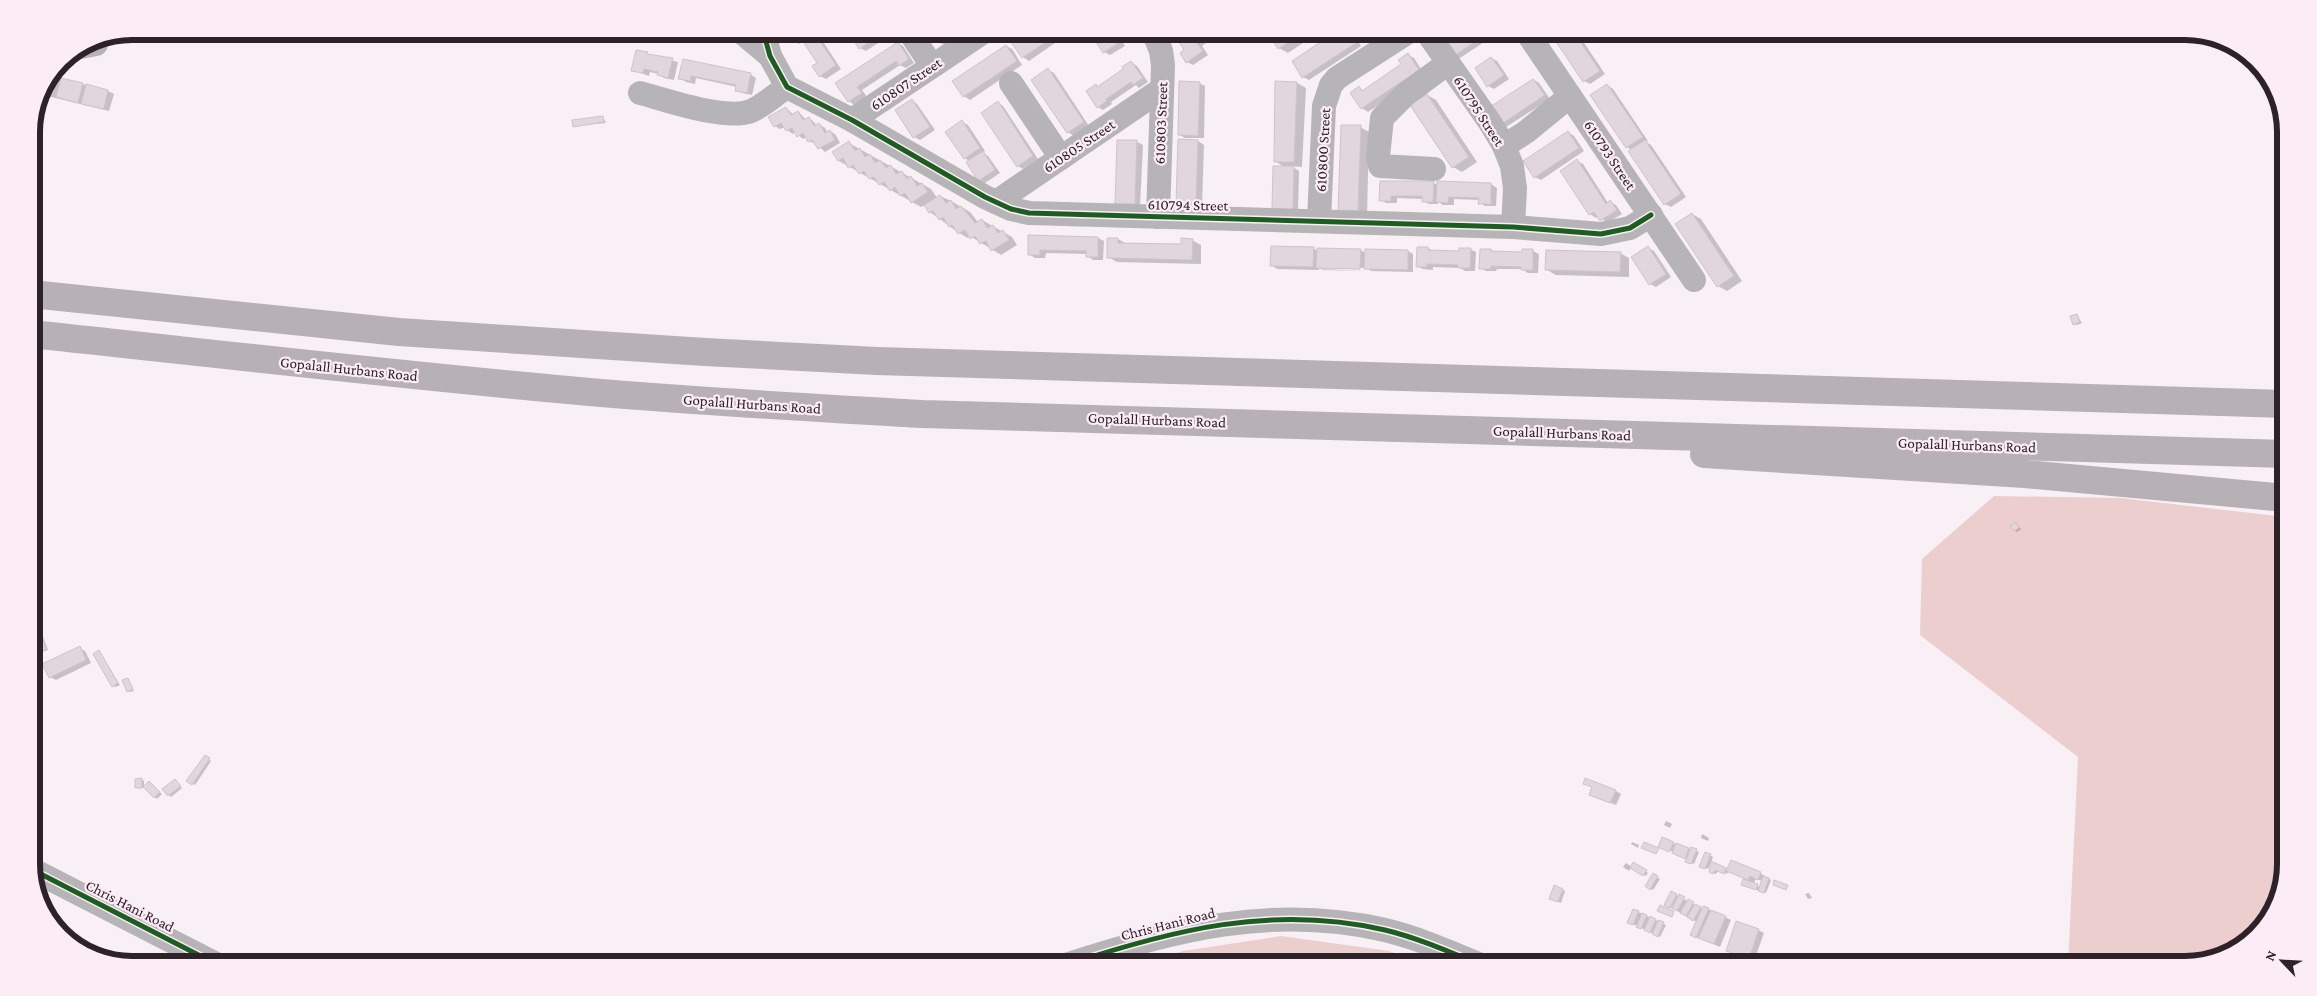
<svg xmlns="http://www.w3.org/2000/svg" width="2317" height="996" font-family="'Crimson Pro',serif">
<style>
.green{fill:#ebcecd}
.shadow{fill:#0003;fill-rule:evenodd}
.building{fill:#e0d6db;stroke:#cec4c8}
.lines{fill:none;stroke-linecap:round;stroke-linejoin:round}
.minor{stroke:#b7b4b8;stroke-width:24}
.highway{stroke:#b7b0b5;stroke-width:28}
.cycleway-casing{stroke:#fcecf6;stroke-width:8}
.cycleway{stroke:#1b5e20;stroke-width:5}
.labels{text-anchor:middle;stroke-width:4.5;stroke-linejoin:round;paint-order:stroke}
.street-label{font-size:15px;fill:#2c2228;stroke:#fcecf6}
.rim{fill:none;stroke:#2c2228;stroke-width:6}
</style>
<rect width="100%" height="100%" fill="#f8f0f5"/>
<g class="green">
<polygon points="1994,496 2120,498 2286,517 2286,864 2278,903 2241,948 2186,965 2068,965 2078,757 1920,635 1922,559"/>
<polygon points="1281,936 1389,951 1429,965 1132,965 1183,951"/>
</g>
<g class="shadow">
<polygon points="787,31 816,31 841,69 826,79 820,76 819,63 804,41 799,44 794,41"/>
<polygon points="849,31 872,31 881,41 866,51 860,48"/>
<polygon points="935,31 961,31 964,36 949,47 943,43"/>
<polygon points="1029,31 1070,31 1071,32 1029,61 1023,57"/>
<polygon points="1090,31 1116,31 1125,46 1110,55 1104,52"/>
<polygon points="1173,31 1198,31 1206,43 1202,46 1208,55 1193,65 1187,62 1186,50"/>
<polygon points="1268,31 1295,31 1303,43 1288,53 1279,48"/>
<polygon points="1340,31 1352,31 1361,46 1309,80 1303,77 1293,62"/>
<polygon points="1368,31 1395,31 1380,42 1371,37"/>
<polygon points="1457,31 1501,31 1460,58 1454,55"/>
<polygon points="1551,31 1576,31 1605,74 1590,84 1584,81"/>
<polygon points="898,43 903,46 914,63 906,68 900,65 862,90 867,97 854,105 849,101 837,84"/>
<polygon points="1006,46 1012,49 1022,65 970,100 964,96 954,81"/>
<polygon points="647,54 678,62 674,80 664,78 659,74 650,72 649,76 632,70"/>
<polygon points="1408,55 1414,58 1424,74 1368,112 1362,108 1352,93 1359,88 1364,91 1403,65"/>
<polygon points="1491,58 1497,61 1509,79 1494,89 1488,86"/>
<polygon points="684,61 750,74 756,78 752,95 742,93 736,90 737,87 696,78 695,84 686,82 680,78"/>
<polygon points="1131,62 1137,66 1148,82 1139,88 1136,85 1111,102 1112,104 1103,110 1098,107 1096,86 1098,87 1125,70"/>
<polygon points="1048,70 1054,73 1089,126 1074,136 1068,132 1033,80"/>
<polygon points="50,76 108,91 114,94 109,111 39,94"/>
<polygon points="1534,80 1539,83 1550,99 1506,127 1500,124"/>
<polygon points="1199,83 1205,86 1204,138 1185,138 1180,135"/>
<polygon points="1276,83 1297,83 1306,88 1302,167 1291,166 1299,171 1298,212 1279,212 1286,168 1275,161"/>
<polygon points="1607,85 1613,89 1648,141 1646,142 1651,145 1686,197 1671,207 1665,204 1632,150 1627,147"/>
<polygon points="1427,95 1436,100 1477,162 1462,172 1453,167"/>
<polygon points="912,100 917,104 935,130 920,140 914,137"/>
<polygon points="998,103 1003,106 1038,159 1023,169 1018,166"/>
<polygon points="786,108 794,115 799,112 806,120 809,118 814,122 817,126 819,124 825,128 827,132 830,131 835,134 840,143 825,152 816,144 809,141 807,137 803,139 795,132 793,134 787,130 785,127 780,129 775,126"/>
<polygon points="603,117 606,123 574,126"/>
<polygon points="962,122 968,125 985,151 983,153 988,156 1000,173 985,183 979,180 970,161 964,158"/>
<polygon points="1360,127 1369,132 1367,216 1340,210"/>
<polygon points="1568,132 1574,136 1584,151 1541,180 1535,177"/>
<polygon points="1198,141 1204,145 1202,207 1183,207 1178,204"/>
<polygon points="1137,142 1143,145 1140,207 1122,206"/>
<polygon points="849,143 931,189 937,198 940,196 951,201 970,212 978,222 982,220 1012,237 1017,245 1001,255 970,236 968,238 959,233 930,212 925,205 921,207 839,161"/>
<polygon points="1577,161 1583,164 1608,203 1610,202 1616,205 1622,214 1607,223 1599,216 1596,218 1590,214"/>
<polygon points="1381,182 1433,183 1438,185 1438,183 1491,184 1497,188 1496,206 1485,206 1480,203 1480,200 1454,199 1454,205 1443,205 1438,202 1438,204 1429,204 1423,201 1423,199 1397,198 1397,203 1386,203 1381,200"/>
<polygon points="1692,214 1701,219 1742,281 1727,291 1718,286"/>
<polygon points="1030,237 1098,238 1104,241 1103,260 1093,260 1088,256 1088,254 1046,253 1045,258 1035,258 1029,254"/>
<polygon points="1118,239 1127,244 1182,246 1192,240 1201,245 1201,264 1117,262 1108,257"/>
<polygon points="1428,248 1433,251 1460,252 1470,249 1476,252 1475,271 1465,271 1460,268 1433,267 1433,270 1423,269 1417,266"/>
<polygon points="1648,248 1654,251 1671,277 1656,287 1650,284"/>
<polygon points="1314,249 1318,251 1360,250 1366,253 1408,251 1413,254 1413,272 1371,271 1367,268 1322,267 1322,269 1366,271 1323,270 1319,268 1319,270 1277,269 1271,265"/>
<polygon points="1491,250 1495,252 1523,253 1523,250 1533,251 1539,254 1538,273 1528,273 1522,269 1497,269 1496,271 1486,271 1480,268"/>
<polygon points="1620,253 1629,258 1629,277 1556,275 1547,270"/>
<polygon points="2077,315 2082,323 2077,325 2074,324"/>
<polygon points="2016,524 2021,529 2017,532 2015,530"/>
<polygon points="40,632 42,634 48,650 39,653 37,652 31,635"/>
<polygon points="79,648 85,651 91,663 56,680 50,677"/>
<polygon points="99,652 120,685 116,687 113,686"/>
<polygon points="128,679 134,691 130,692 128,691"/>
<polygon points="205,756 211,761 195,785 188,781"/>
<polygon points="142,780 144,781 144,787 151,784 162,794 157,799 145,788 136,787"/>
<polygon points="175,781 182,788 171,797 169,795"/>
<polygon points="1585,784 1616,791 1621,794 1616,805 1590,795 1593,788"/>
<polygon points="1666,821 1672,824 1670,828 1664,825"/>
<polygon points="1702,834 1709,838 1708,841 1701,838"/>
<polygon points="1632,842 1639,845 1638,848 1631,844"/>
<polygon points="1673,843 1699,852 1694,864 1687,861 1688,859 1660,846"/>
<polygon points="1706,853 1713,857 1708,869 1703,867"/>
<polygon points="1626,863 1632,867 1634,863 1648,873 1646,876 1631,867 1629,871 1623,867"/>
<path d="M1712 863 1728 870 1760 873 1771 880 1766 893 1742 885 1744 878 1728 871 1727 874 1718 871 1716 874 1713 873ZM1756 879 1762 881 1760 887 1753 884Z"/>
<polygon points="1653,875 1660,879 1653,890 1646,886"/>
<polygon points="1563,890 1565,891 1561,903 1553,900"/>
<polygon points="1672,893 1703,909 1708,909 1731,920 1720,947 1691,935 1697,922 1666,905"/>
<polygon points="1809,893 1812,898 1808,899 1805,894"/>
<polygon points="1634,910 1666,925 1660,937 1629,922"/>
<polygon points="1758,930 1764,933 1754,961 1727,951"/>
<polygon points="1708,955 1723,962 1740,961 1739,965 1718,965"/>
</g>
<g class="building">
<polygon points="786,31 813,31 836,65 819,77 812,66 817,63 800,37 793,42"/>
<polygon points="848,31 872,31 876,38 859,49"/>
<polygon points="934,31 958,31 959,33 942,44"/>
<polygon points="1027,31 1063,31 1022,58 1011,42"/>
<polygon points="1089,31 1113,31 1120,42 1103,53"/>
<polygon points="1172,31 1196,31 1201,40 1197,43 1203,51 1186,63 1180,53 1184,50"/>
<polygon points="1267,31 1291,31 1295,38 1278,49"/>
<polygon points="1337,31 1349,31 1356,43 1302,78 1292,61"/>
<polygon points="1366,31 1381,31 1371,38"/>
<polygon points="1455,31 1491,31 1454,56 1443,39"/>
<polygon points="1549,31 1573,31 1600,71 1583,82"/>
<polygon points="898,42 909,59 899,66 896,61 857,87 862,93 848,102 835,83"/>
<polygon points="1006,45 1017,61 963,97 952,81"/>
<polygon points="636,50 648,52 647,54 673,58 668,78 657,75 658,72 644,69 643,73 631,71"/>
<polygon points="1408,53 1419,70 1361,109 1350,93 1359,86 1362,91 1401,64 1398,60"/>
<polygon points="1491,57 1504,75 1487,87 1475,68"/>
<polygon points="683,59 751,73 747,93 735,91 736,85 691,76 690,81 678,79"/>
<polygon points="1131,61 1143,78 1133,85 1131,82 1106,99 1107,101 1097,108 1086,91 1096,84 1097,87 1123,69 1122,67"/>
<polygon points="1048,68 1084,122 1067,133 1031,80"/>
<polygon points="51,75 57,77 52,96 39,93"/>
<polygon points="61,78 83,83 78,103 56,97"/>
<polygon points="1533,79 1545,95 1500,125 1488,108"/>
<polygon points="1179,81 1200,82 1198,136 1178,135"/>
<polygon points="1275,81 1297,82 1294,162 1274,162"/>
<polygon points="86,84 108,90 104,109 81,104"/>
<polygon points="1607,84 1643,137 1626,148 1590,95"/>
<polygon points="1427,94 1469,157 1452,168 1410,105"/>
<polygon points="912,99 930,127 913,138 895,110"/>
<polygon points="998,101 1033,156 1017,167 981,113"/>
<polygon points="786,107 791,115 798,111 803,120 809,117 814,126 819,123 825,133 830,130 835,140 818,149 812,140 808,142 803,133 797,137 792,128 786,131 781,123 774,127 768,117"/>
<polygon points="603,116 604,122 573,127 572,120"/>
<polygon points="962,120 980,148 964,159 945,132"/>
<polygon points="1341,125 1361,125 1358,211 1338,211"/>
<polygon points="1568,131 1579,148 1534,178 1523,161"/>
<polygon points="1178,139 1198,140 1196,205 1176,204"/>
<polygon points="1117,140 1137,140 1135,204 1115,204"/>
<polygon points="1645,140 1681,194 1664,205 1628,151"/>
<polygon points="849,141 855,151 860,148 865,157 870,154 875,163 880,160 886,168 891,165 896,174 902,171 907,179 911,176 917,186 922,183 928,192 911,203 905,193 900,196 895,187 890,191 884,182 879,185 874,177 869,179 864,171 859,174 853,165 848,168 843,158 838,161 832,152"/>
<polygon points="983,151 995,170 978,181 966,162"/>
<polygon points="1577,159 1606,204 1610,200 1617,210 1600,221 1594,212 1589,215 1560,171"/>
<polygon points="1273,166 1294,166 1293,210 1272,209"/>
<polygon points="1380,181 1434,181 1433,202 1422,202 1422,196 1391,196 1391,201 1379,201"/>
<polygon points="1437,181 1491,183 1491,204 1478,204 1479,198 1449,197 1448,203 1436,202"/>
<polygon points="940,195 946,203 951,200 956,209 961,206 975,223 982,219 987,228 993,225 998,233 1003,230 1009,240 991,251 986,241 980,244 975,236 970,239 965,230 958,234 952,225 949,227 943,217 939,220 933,211 929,213 924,205"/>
<polygon points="1692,213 1734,276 1717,287 1675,224"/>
<polygon points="1028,235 1098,237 1098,257 1086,257 1086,251 1040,250 1040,255 1028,255"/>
<polygon points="1107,238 1118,238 1118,243 1181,244 1181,238 1193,239 1192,260 1107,258"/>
<polygon points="1271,246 1314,247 1313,267 1270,266"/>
<polygon points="1648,246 1666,274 1649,285 1631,257"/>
<polygon points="1417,247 1428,247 1428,250 1459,251 1459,248 1471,248 1470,268 1458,268 1458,265 1427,264 1427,267 1416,267"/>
<polygon points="1317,248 1361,249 1360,269 1316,268"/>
<polygon points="1365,249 1408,250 1408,270 1364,269"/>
<polygon points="1480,249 1491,249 1491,251 1522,252 1522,249 1533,249 1533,270 1521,270 1521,267 1491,266 1491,269 1479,269"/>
<polygon points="1546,250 1621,252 1620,272 1545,270"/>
<polygon points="2077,314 2080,322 2073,325 2070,316"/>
<polygon points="2016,522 2019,528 2014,531 2010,526"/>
<polygon points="40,631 46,649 36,653 31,634"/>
<polygon points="80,646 86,660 49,678 42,664"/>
<polygon points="99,650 118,683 112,687 93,654"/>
<polygon points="128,678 133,689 127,692 122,680"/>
<polygon points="205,755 210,758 192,785 186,781"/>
<polygon points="142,778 142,788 135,788 135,779"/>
<polygon points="1585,778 1616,790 1610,803 1589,795 1592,787 1583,784"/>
<polygon points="175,779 181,786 168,796 162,789"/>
<polygon points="149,781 160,792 154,798 143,787"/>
<polygon points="1662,837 1674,842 1669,852 1658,847"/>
<polygon points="1644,842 1659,848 1656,854 1641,848"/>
<polygon points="1676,843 1689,848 1685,859 1672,853"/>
<polygon points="1691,847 1697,849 1691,864 1685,862"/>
<polygon points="1705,852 1711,854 1705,869 1699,867"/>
<polygon points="1731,860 1761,872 1758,880 1750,876 1748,880 1726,871"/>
<polygon points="1711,861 1726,868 1724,874 1715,870 1713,874 1709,872"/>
<polygon points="1633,862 1647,870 1643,876 1630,868"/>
<polygon points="1653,873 1658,876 1650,890 1645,886"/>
<polygon points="1763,876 1769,878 1764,893 1758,891"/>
<polygon points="1743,879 1758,884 1756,890 1741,885"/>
<polygon points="1774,880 1788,885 1786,890 1773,885"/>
<polygon points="1554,885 1563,889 1558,902 1549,899"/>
<polygon points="1671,891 1677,894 1670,908 1664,905"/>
<polygon points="1679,894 1685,897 1677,911 1672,908"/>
<polygon points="1688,899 1694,902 1686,916 1680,913"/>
<polygon points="1695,904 1701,907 1693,921 1687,917"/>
<polygon points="1660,905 1674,911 1672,917 1657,911"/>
<polygon points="1703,906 1709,908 1696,938 1690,935"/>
<polygon points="1633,909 1639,911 1633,925 1627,923"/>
<polygon points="1711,910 1726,916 1714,944 1698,938"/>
<polygon points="1642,913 1647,915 1641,929 1636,927"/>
<polygon points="1650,916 1656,919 1650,933 1644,930"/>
<polygon points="1658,920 1664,922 1658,937 1652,934"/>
<polygon points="1736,921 1759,929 1749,959 1726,951"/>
<polygon points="1707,954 1720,959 1718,965 1704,960"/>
<polygon points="1725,954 1738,958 1737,965 1721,965"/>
</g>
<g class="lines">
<g class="minor">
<polyline points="740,31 770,56"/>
<polyline points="763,31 770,56 787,87 852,120 985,197 1011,209 1029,213 1513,227 1601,234 1630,228 1651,215"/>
<polyline points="909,31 932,66"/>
<polyline points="1153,31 1161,51 1163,65 1158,217"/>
<polyline points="1426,31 1491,124 1504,146 1512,166 1515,188 1513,227"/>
<polyline points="1526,31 1694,280"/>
<polyline points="81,47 96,44"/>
<polyline points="1011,83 1061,158"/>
<path d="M640 93C667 100 726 121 751 111 763 106 776 94 787 87"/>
<polyline points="852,120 985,31"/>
<polyline points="1504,146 1526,132 1570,96"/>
<polyline points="1434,169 1380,166 1378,157 1382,118 1406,94 1448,63"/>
<polyline points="996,202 1162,89"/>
<polyline points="1319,221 1324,106 1331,85 1337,78 1410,31"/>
<polyline points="31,869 218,965"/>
<path d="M1066 965C1172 930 1272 904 1385 930 1418 938 1450 952 1481 965"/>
</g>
<g class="highway">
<polyline points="31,294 399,332 705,352 877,361 2286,404"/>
<path d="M31 334C210 353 389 374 568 390 685 401 803 407 922 414L2286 454"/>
<polyline points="1704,454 2025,474 2286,498"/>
</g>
<defs>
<g id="cycleway">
<polyline points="763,31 770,56 787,87 852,120 985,197 1011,209 1029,213 1513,227 1601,234 1630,228 1651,215"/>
<polyline points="31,869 218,965"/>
<path d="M1066 965C1172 930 1272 904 1385 930 1418 938 1450 952 1481 965"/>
</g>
</defs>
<use href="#cycleway" class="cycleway-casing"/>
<use href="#cycleway" class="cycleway"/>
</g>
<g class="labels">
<g class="street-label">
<text transform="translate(906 84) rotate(-34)" y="5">610807 Street</text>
<text transform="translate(1479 111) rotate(57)" y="5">610795 Street</text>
<text transform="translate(1161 123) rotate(-88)" y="5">610803 Street</text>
<text transform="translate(1079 146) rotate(-34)" y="5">610805 Street</text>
<text transform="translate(1323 150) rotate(-87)" y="5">610800 Street</text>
<text transform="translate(1610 155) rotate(56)" y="5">610793 Street</text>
<text transform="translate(1188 205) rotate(1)" y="5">610794 Street</text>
<text transform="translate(349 369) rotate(6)" y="5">Gopalall Hurbans Road</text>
<text transform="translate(752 404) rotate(4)" y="5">Gopalall Hurbans Road</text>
<text transform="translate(1157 420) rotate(2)" y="5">Gopalall Hurbans Road</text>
<text transform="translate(1562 433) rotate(2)" y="5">Gopalall Hurbans Road</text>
<text transform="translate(1967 445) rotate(2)" y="5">Gopalall Hurbans Road</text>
<text transform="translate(130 906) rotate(27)" y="5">Chris Hani Road</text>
<text transform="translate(1168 924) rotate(-14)" y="5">Chris Hani Road</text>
</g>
</g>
<path d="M0 0H2317V996H0ZM132 40H2185A92 92 0 0 1 2277 132V864A92 92 0 0 1 2185 956H132A92 92 0 0 1 40 864V132A92 92 0 0 1 132 40Z" fill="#fcecf6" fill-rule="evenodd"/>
<path class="rim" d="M132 40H2185A92 92 0 0 1 2277 132V864A92 92 0 0 1 2185 956H132A92 92 0 0 1 40 864V132A92 92 0 0 1 132 40Z"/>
<g transform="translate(2282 961) rotate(295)" stroke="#fcecf6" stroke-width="4" paint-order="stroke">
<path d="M0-4L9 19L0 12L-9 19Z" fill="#2c2228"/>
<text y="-8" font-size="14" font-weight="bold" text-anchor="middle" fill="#2c2228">N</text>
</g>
</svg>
